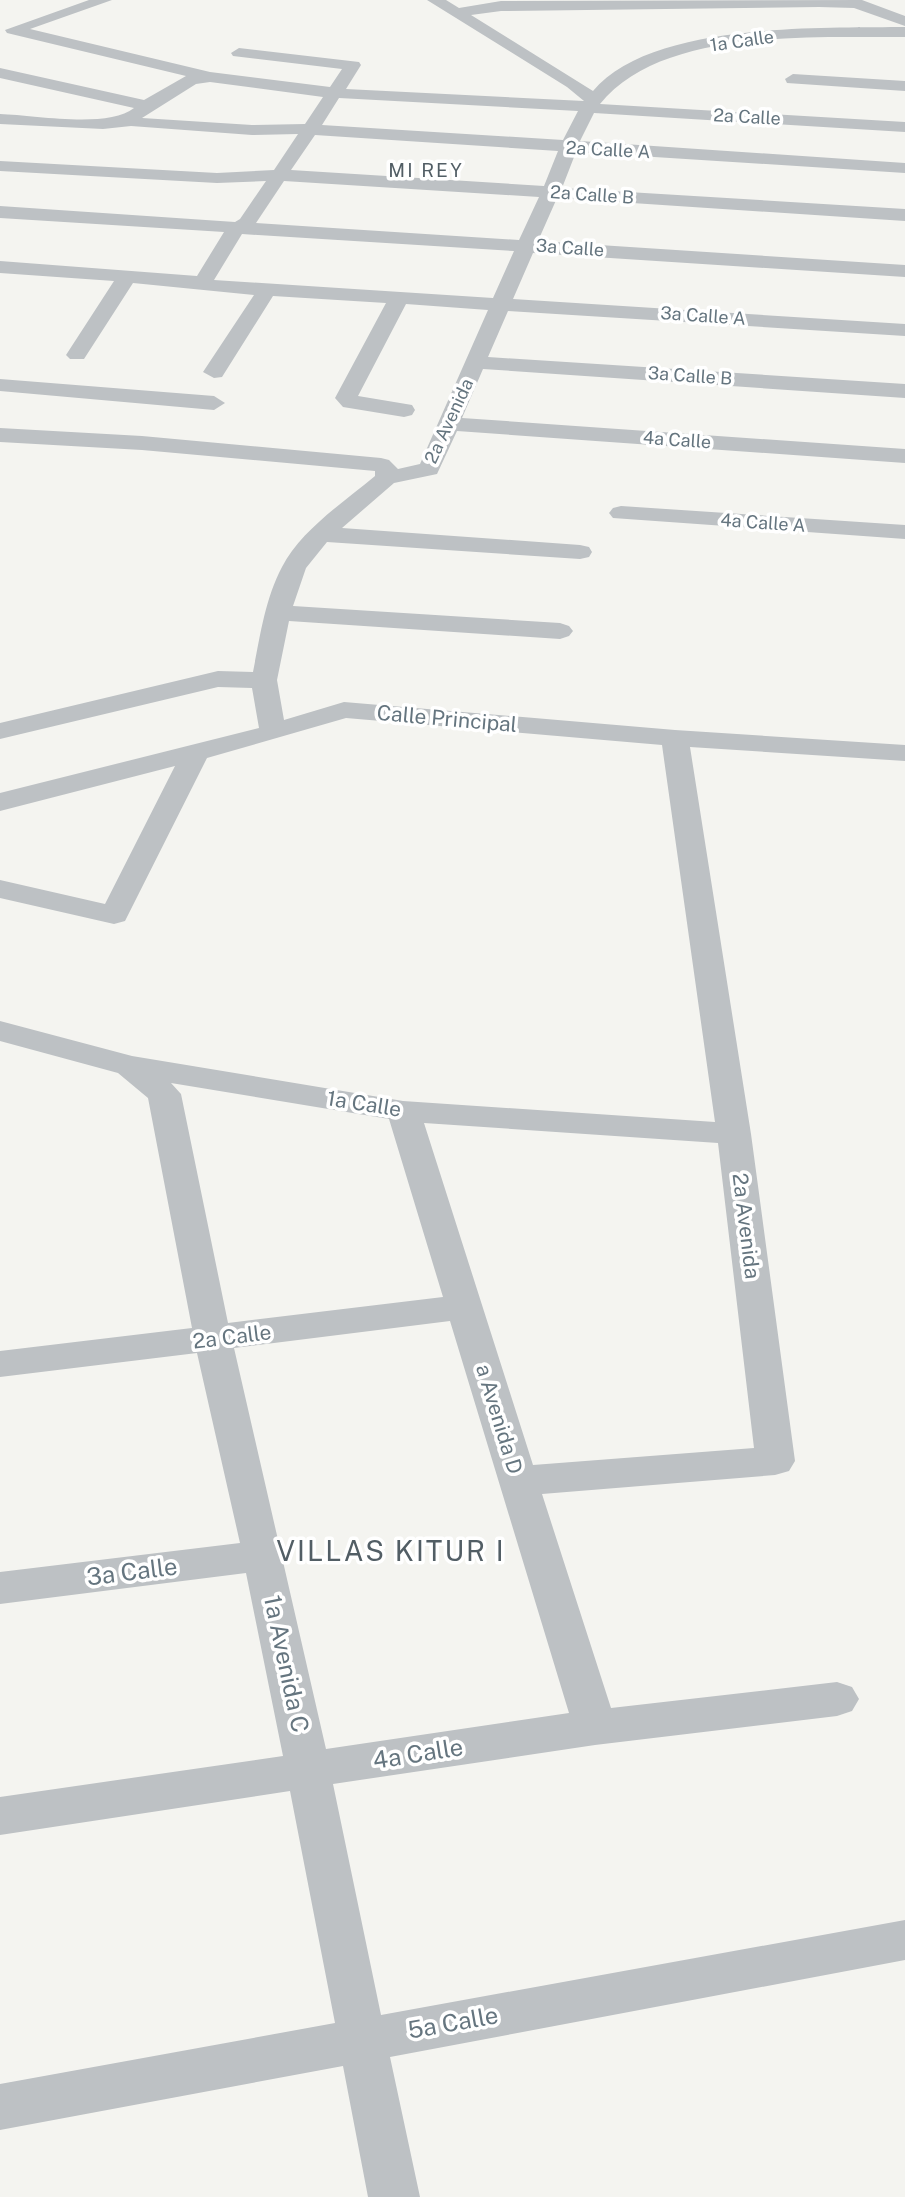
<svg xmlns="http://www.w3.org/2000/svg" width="905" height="2197" font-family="'Public Sans',sans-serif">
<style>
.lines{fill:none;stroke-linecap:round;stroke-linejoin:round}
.street{fill:#bdc1c4;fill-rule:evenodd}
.labels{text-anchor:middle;stroke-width:7;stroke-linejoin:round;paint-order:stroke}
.far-street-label{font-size:18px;fill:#65757f;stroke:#fff}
.far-neighbourhood-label{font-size:19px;letter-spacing:2px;fill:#525e65;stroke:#fff}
.street-label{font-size:21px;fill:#65757f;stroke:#fff}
.near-street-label{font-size:24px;fill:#65757f;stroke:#fff}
.near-neighbourhood-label{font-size:28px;letter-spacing:2px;fill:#525e65;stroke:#fff}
</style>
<rect width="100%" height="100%" fill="#f4f4f0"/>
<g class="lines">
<g class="street">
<path d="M89 0H112L30 29 210 72 330 87 342 69 233 56 231 53 239 48 359 62 361 65 346 89 584 101 567 87 427 0H446L459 8 501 1 862 0 905 16V26L854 8 819 7 501 11 471 15 593 91C650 22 822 28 905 27V37C816 38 662 27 600 104L905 122V132L594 113 580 141 905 163V173L576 152 562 188 905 209V221L557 198 538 241 905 265V277L533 253 513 299 905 324V336L508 311 488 357 905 384V398L483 369 462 418 905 449V463L457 431 437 474 394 483 342 528 580 545 589 547 592 552 589 557 580 559 327 542 306 568 293 606 560 623 569 626 573 631 569 636 560 639 289 621 277 680 284 720 344 702 675 730 905 745V761L690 747 751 1134 795 1461 789 1471 775 1475 542 1494 611 1708 837 1682 852 1687 859 1699 852 1711 837 1716 595 1745 333 1784 381 2015 905 1920V1960L390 2057 420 2197H368L343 2066 0 2130V2084L335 2023 290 1791 0 1835V1797L283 1756 246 1573 0 1604V1572L240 1543 197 1353 0 1377V1351L192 1328 148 1098 118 1073 0 1041V1021L132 1056 403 1101 715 1122 662 745 346 718 207 758 125 921 114 924 0 898V880L105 904 175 766 0 811V793L259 728 252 688 218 687 0 739V723L218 671 253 672C260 637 265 599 282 567 301 530 344 502 375 476V471L142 450 0 442V428L142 436 381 458 389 460 398 469 420 464 488 310 406 304 358 396 412 405 415 410 412 415 404 417 343 407 335 398 386 303 273 296 222 377 214 378 203 372 254 295 133 283 84 359H70L66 355 114 281 0 273V261L197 276 224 232 0 218V206L235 222 240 219 266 181 217 183 0 171V161L217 173 274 170 298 134 252 135 131 126 103 129 0 124V114C34 115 108 129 134 108L0 78V68L144 100 186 76 7 33 5 30ZM210 82 323 97 305 124 252 125 142 118 196 84ZM339 98 578 111 563 140 322 125ZM315 135 558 151 544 186 291 170ZM284 181 539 197 519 240 256 223ZM242 234 514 251 493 298 214 280ZM171 1083 389 1119 443 1297 228 1323 181 1094ZM424 1123 718 1143 754 1448 533 1465ZM450 1321 569 1713 326 1749 234 1348Z"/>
<polygon points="793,74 905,81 905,91 787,83 785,79"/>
<polygon points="0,379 214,396 225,403 214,410 0,391"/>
<polygon points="621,506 905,525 905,539 613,518 609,513 613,508"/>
</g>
</g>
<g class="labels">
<g class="far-street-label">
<text transform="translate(742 41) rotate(-8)" y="6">1a Calle</text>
<text transform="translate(747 117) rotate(3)" y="6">2a Calle</text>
<text transform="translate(608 150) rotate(3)" y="6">2a Calle A</text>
<text transform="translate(592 195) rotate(4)" y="6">2a Calle B</text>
<text transform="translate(570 248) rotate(4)" y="6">3a Calle</text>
<text transform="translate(703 316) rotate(4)" y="6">3a Calle A</text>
<text transform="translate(690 376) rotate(4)" y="6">3a Calle B</text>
<text transform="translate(449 421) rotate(-65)" y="6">2a Avenida</text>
<text transform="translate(677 440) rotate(4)" y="6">4a Calle</text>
<text transform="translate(763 523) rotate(4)" y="6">4a Calle A</text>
</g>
<g class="far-neighbourhood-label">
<text x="426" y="177">MI REY</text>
</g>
<g class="street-label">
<text transform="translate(447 719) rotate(5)" y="7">Calle Principal</text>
<text transform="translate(364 1104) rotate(9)" y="7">1a Calle</text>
<text transform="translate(746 1226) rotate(83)" y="7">2a Avenida</text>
<text transform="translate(232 1337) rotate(-7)" y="7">2a Calle</text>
<text transform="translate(499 1419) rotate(73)" y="7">a Avenida D</text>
</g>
<g class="near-street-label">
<text transform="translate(132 1572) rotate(-7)" y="8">3a Calle</text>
<text transform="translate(286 1664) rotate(78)" y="8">1a Avenida C</text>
<text transform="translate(418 1754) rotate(-9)" y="8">4a Calle</text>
<text transform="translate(453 2023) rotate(-10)" y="8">5a Calle</text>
</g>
<g class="near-neighbourhood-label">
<text x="391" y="1561">VILLAS KITUR I</text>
</g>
</g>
</svg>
